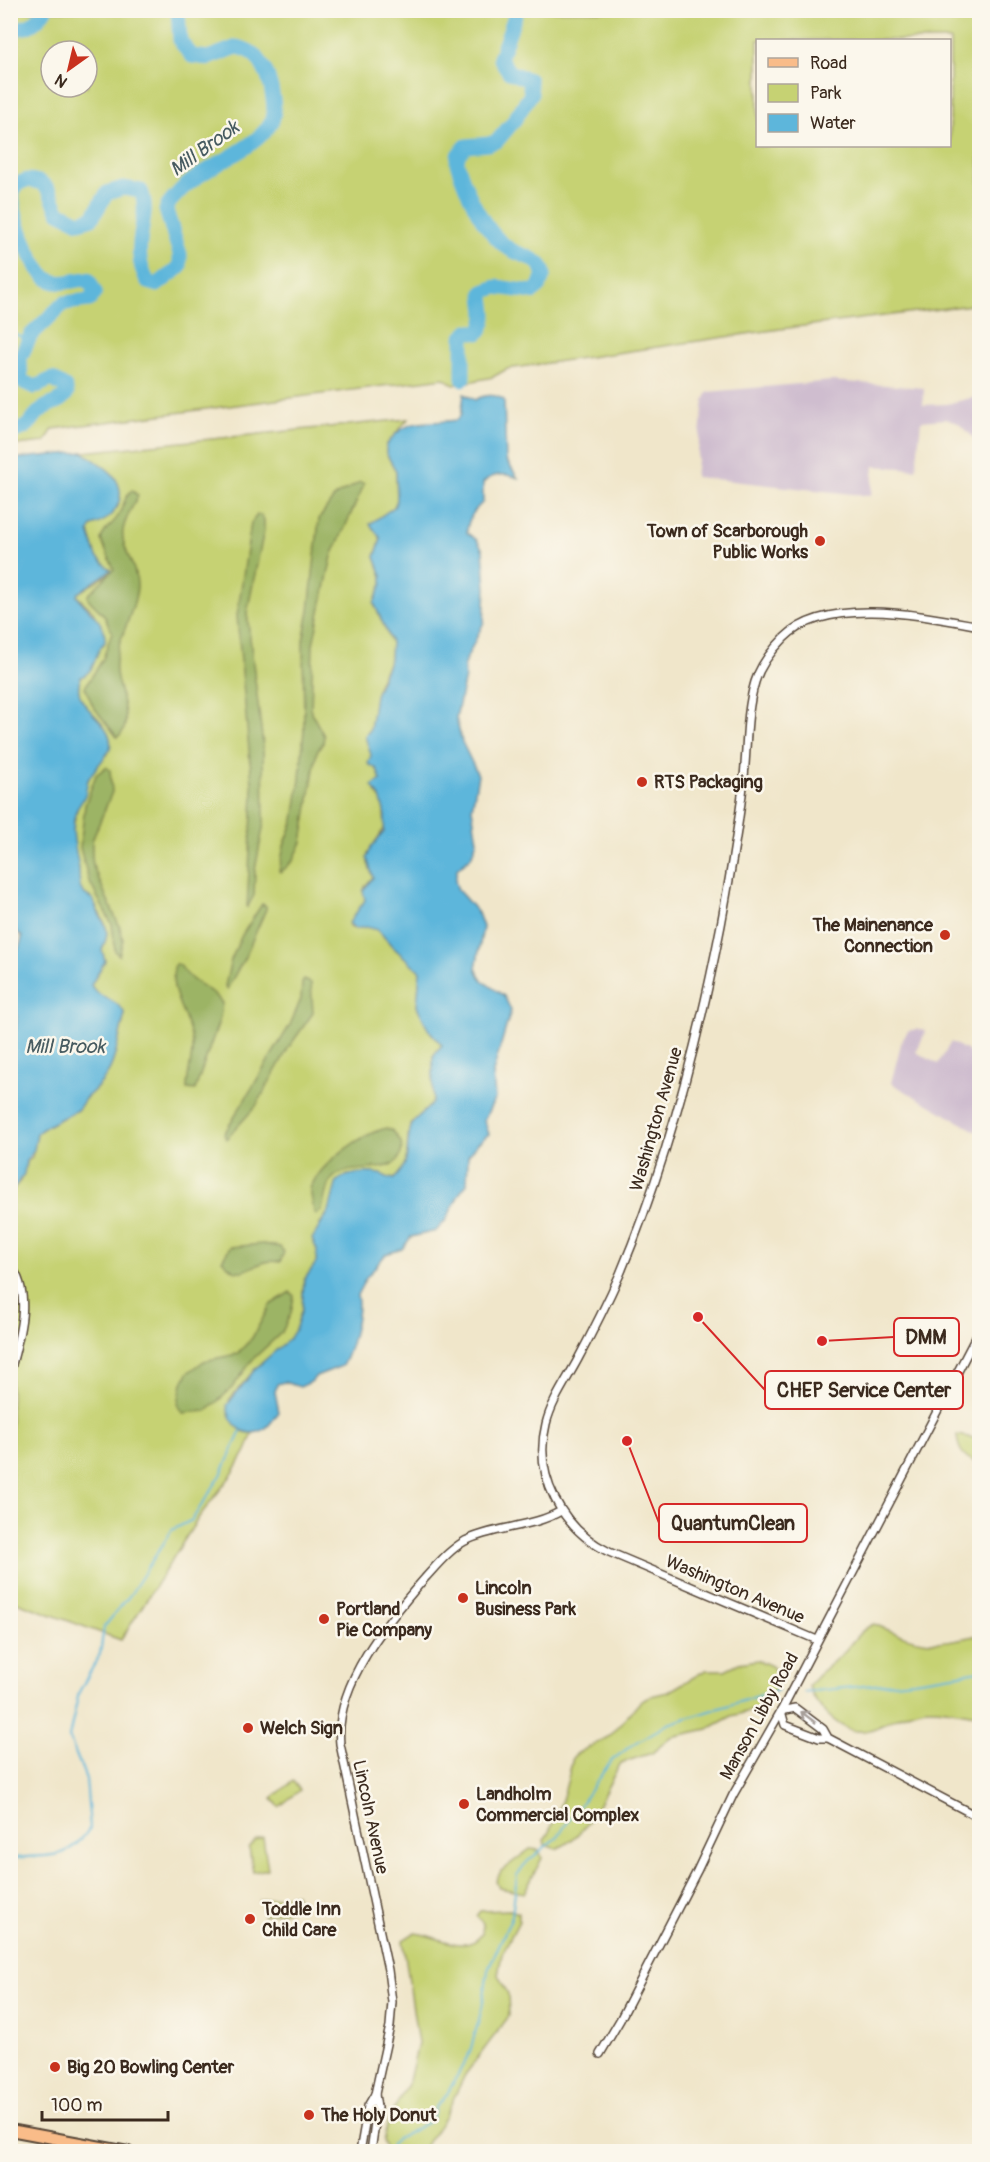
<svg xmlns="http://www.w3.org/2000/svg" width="990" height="2162" font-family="Pangolin,sans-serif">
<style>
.industrial{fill:#cfbdcf}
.green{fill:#c6d273;stroke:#807e48;stroke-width:1.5;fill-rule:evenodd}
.forest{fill:#9cb465;stroke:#6c6f42;stroke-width:1.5}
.water{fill:#5db6db;stroke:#4c707c;stroke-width:1.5}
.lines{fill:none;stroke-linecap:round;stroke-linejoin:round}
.stream{stroke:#5db6db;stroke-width:2}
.river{stroke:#5db6db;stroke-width:15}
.street-casing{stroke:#564638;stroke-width:10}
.primary-casing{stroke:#564638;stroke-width:14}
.street{stroke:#fff;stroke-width:7}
.primary{stroke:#f9bc89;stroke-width:10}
.oneway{stroke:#a79f9a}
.poi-dot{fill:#c8321e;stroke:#fbf7ec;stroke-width:2}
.labels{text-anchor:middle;stroke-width:5;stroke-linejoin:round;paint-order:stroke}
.poi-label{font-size:18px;font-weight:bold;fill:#3b2a1e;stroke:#fbf7ec;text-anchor:start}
.street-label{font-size:18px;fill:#3b2a1e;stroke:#fbf7ec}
.water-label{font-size:20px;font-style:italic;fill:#475b60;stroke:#fbf7ec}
.leader{fill:none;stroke:#d62828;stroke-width:2}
.callout-dot{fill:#d62828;stroke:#fbf7ec;stroke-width:2}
.callout{fill:#fbf7ec;stroke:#d62828;stroke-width:2}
.callout-label{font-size:20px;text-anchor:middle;font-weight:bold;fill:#3b2a1e}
</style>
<rect width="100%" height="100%" fill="#fbf7ec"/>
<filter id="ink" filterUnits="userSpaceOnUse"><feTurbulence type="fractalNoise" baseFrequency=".0167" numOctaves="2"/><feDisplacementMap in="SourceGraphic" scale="12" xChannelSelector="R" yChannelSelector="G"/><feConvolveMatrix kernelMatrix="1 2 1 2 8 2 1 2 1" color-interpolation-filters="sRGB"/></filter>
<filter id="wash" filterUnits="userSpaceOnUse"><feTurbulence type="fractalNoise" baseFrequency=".008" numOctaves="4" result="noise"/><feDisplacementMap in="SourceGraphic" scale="24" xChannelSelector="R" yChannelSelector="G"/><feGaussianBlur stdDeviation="1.35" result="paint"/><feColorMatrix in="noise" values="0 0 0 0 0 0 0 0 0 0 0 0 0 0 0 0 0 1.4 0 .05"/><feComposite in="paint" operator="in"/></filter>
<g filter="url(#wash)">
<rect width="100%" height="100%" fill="#f0e6ca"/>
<g class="industrial">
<polygon points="832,381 924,388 923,405 947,404 979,396 979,443 958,423 946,419 921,421 916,469 874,466 871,496 695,477 704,400 708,392"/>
<polygon points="917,1029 926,1031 916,1052 938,1064 951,1042 968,1051 978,1061 979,1133 891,1083 902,1040 908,1031"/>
</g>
<g class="green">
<path d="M10 11H979V304L780 329 507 369 493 377 454 385 444 378 53 429 45 442 17 445 10 441ZM758 40H950V146H758ZM51 51H87V87H51Z"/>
<path d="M408 419 387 444 386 453 396 471 397 500 394 507 370 524 381 538 375 557 382 576V584L374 603 391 642 390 659 378 684 370 730 365 736 381 780 375 791 383 803 385 827 368 853V863L373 877 365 886V901L349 926 354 929 366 927 378 930 393 947 420 971 417 1006 432 1034 442 1045 433 1056V1101C428 1112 413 1116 409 1130 405 1151 412 1162 394 1179L374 1174 347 1175 329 1211 320 1224 316 1263 304 1280 302 1309 295 1330 291 1338 256 1368 229 1400 241 1431 253 1433 246 1451 233 1473 199 1517 121 1640 11 1600V1192L21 1180 27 1161 32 1157 37 1133C49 1123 64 1118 77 1110 82 1106 83 1099 88 1096 115 1074 117 1046 125 1014L97 994 91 985 105 961 102 950C114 923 101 923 93 899 77 892 80 885 78 869 78 858 74 848 73 837 72 815 89 766 108 754 108 746 109 737 106 730 101 713 69 705 81 677L85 675 97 650 104 644 93 611 77 596 78 593 108 574 110 568 106 567 97 557 89 532 92 526 118 507 120 496 103 468 83 452Z"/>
<path d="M957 1435 979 1439V1464C965 1458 958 1452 957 1435Z"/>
<path d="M874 1624C923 1645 928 1646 979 1635V1714C962 1713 937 1705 920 1709 881 1718 866 1750 829 1716 819 1706 813 1700 809 1686 822 1668 829 1667 843 1653 853 1642 860 1629 874 1624Z"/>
<path d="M758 1660 772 1666 778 1675 777 1685 761 1708 732 1716 708 1729 671 1737 652 1753 621 1763C601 1793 593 1834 556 1849L545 1845 544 1840C558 1819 568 1781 573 1757L578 1753 610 1736 640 1702 651 1696 668 1692 706 1670H725L739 1663Z"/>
<polygon points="293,1781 300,1790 279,1807 272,1798"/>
<polygon points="263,1838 268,1869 253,1872 249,1848 256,1840"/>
<polygon points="530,1849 539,1850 542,1858 524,1893 499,1888 496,1881 501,1871"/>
<polygon points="296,1894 298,1908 264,1915 260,1900"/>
<path d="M510 1910 519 1913V1921L502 1954 498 1975 508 1994 509 2016 465 2075 444 2118 422 2151H387L383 2141 388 2120 408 2084 418 2044 403 1940 414 1933C436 1934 466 1957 482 1934L483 1923 476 1916 480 1911Z"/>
</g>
<g class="forest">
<polygon points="360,482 364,484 363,487 332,556 313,644 311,712 324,736 323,743 317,751 302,842 293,861 281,872 279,871 284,846 294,820 300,779 304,729 303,641 309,611 319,519 335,496"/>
<path d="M132 490 138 496C133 506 125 518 123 530 120 548 138 567 137 587 135 616 113 643 116 672 117 688 136 728 117 737L93 706 85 687 103 659 112 632 104 615 88 599V595L114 569 101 540C103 529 113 525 118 516 124 507 123 498 132 490Z"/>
<polygon points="257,515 261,515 264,520 264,530 247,613 263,745 264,823 255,870 254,895 247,908 253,794 237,616 251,523"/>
<polygon points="106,767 110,770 112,792 92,841 92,855 93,866 120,928 123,940 119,955 115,951 112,925 89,881 80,848 85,805 96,775"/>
<polygon points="262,904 266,906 266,909 245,957 227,989 225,986 231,960 242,935"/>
<path d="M175 964 180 965C192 986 209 985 222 1003L220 1018 195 1090 187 1089C187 1071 195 1055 191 1037 186 1012 167 991 175 964Z"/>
<polygon points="304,980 311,983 313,1013 289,1047 256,1106 226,1139 224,1134 290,1025 301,999 302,983"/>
<path d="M386 1128 393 1131 401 1142C408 1183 349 1159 332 1179 325 1186 325 1200 322 1210L317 1214 314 1213 310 1188C322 1162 360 1135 386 1128Z"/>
<path d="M263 1244 280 1247 284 1252 280 1262C276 1262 271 1260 266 1262 247 1266 241 1282 222 1260L230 1247Z"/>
<polygon points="290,1292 294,1296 291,1313 282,1332 253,1359 232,1388 207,1411 183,1413 178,1404 182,1383 188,1373 204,1361 237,1354 252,1338 270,1305"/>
</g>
<g class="water">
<path d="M464 394 475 400C483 395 495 393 504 400L506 460 518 478C505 473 493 473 483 483V502C474 510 467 520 467 533L477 540 483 550 486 588 484 622 464 664 465 677 456 718 462 742 478 775 472 808 477 841 471 857 457 869 455 881 458 890 478 913 483 927 476 968 479 975 483 981 504 996 511 1010 493 1072 495 1098 484 1120 489 1134 478 1143 468 1156 467 1184 460 1193 446 1220 436 1231 411 1237 402 1249 386 1254 366 1278 357 1295C361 1312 351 1350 342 1366L316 1376 311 1382 300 1387 284 1382 277 1384 275 1392 279 1412C274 1418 269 1427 263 1430 243 1440 229 1422 227 1405L256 1368 290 1338 295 1330 302 1309 304 1280 316 1263 317 1250 312 1239 329 1211 337 1181C347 1173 367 1171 381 1174 386 1176 388 1179 394 1179 412 1161 405 1151 410 1130 413 1116 428 1112 433 1101V1056L442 1045 428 1029 417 1006 420 971 393 947 378 930 366 927 355 929 349 923 365 900 363 891 373 877 367 858 371 847 384 832 385 814 380 797 372 786 381 780 377 769 368 764 371 755 365 736 370 730 375 695 390 659 391 642 374 603 382 584V576L375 557 381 539 370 524 394 507 397 500 396 471 386 453V446C406 415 426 425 457 420L461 415Z"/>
<path d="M83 452C92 459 107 467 113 475 130 497 114 520 92 526L89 532 97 557 111 570 78 593 77 596C88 612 106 620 105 642 93 652 98 670 81 677 67 708 117 720 110 749 108 755 94 769 89 778 86 783 87 789 85 795 83 801 78 806 76 811 69 831 77 851 79 870 80 885 77 892 93 899 100 925 114 922 102 950L105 961 91 985C97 999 117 997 125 1014 115 1048 118 1071 88 1096 83 1099 82 1106 77 1110 64 1118 49 1123 37 1133L34 1150 26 1161 24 1174 11 1192 10 1046C26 1011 8 1001 10 968 11 957 21 949 22 937L10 924 11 459Z"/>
</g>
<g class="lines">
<g class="stream">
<polyline points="10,333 28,339"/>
<polyline points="804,1692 913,1681 980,1671"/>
<path d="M10 1861 15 1858C51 1854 67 1862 90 1828L86 1779 69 1737 79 1692 100 1654 104 1627 130 1595 172 1530 192 1520 221 1475 241 1431"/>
<polyline points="388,2152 395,2140 432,2120 435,2107 446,2096 470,2052 482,2008 488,1970 512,1916 517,1875 527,1862 558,1836 611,1761 632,1745 668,1724 778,1690"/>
</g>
<g class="river">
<path d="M10 28C27 30 36 24 45 10"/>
<path d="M463 379V337L468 331 478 333C490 318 483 308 483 292L496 287 533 292 539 287 544 274C543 258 519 256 508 248 483 230 466 192 457 163L458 155 466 146 488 144 497 141 513 122 531 94 529 80 509 72 500 58 517 10"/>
<path d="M10 432C35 428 28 418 44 408 53 402 61 403 67 393L65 387 52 379 35 387 21 381 20 358 31 335 64 303 90 300 95 292 88 279C76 279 62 286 50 280 33 272 9 210 13 191 15 184 21 182 27 180 52 181 49 195 59 212L79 222 92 218 107 193 123 188 141 191C153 218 127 246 148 282L157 285 180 267V254L166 210C168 202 174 198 179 192 204 166 253 152 271 123 277 112 272 89 268 77 261 61 256 51 237 47L208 58 192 56 180 41 178 10"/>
</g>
</g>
</g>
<g filter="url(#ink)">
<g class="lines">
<defs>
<g id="street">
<path d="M10 1265C34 1294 18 1340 10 1372"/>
<path d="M817 1640 609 1552C562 1529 533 1476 546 1424 552 1400 567 1380 578 1359 593 1331 607 1303 620 1274 667 1163 698 1043 721 925 730 876 739 827 744 777 747 747 746 712 755 682 760 666 772 650 784 638 827 595 925 616 980 626"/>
<polyline points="828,1738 823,1729 795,1708 781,1711 785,1725 819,1738 828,1738 980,1818"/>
<polyline points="600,2054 620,2020 697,1871 733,1795 781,1711 980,1329"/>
<path d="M360 2152 368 2106 375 2094 390 2026 392 2002 388 1970 340 1744C334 1685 388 1620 425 1578 437 1565 449 1550 465 1541 495 1526 532 1528 561 1511"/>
<polyline points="371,2152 377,2108 375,2094"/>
</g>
<polyline id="primary" points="10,2130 128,2152"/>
</defs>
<use href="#street" class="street-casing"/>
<use href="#primary" class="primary-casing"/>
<use href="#street" class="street"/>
<use href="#primary" class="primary"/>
</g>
<defs><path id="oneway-shaft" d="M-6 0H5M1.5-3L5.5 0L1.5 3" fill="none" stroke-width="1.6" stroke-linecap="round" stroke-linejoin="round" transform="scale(1.5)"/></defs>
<use class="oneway" href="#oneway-shaft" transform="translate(808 1717) rotate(-143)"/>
</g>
<g class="poi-dot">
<circle cx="820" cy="541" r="6"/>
<circle cx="642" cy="782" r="6"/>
<circle cx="945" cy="935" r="6"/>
<circle cx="463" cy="1598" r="6"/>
<circle cx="324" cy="1619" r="6"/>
<circle cx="248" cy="1728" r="6"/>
<circle cx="464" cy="1804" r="6"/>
<circle cx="250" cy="1919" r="6"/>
<circle cx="55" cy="2067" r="6"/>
<circle cx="309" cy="2115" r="6"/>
</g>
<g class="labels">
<g class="poi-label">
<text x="808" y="537" text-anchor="end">Town of Scarborough<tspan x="808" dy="21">Public Works</tspan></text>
<text x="654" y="788">RTS Packaging</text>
<text x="933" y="931" text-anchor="end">The Mainenance<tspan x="933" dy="21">Connection</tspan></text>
<text x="475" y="1594">Lincoln<tspan x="475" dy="21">Business Park</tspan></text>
<text x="336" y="1615">Portland<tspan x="336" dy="21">Pie Company</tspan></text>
<text x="260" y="1734">Welch Sign</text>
<text x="476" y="1800">Landholm<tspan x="476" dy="21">Commercial Complex</tspan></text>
<text x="262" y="1915">Toddle Inn<tspan x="262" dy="21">Child Care</tspan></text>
<text x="67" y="2073">Big 20 Bowling Center</text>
<text x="321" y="2121">The Holy Donut</text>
</g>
<g class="street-label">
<text transform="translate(656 1119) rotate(-74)" y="6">Washington Avenue</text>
<text transform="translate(735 1589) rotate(23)" y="6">Washington Avenue</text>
<text transform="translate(759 1716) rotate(-61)" y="6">Manson Libby Road</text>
<text transform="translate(371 1817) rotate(78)" y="6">Lincoln Avenue</text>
</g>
<g class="water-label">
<text transform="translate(204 148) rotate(-36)" y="7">Mill Brook</text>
<text x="65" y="1053">Mill Brook</text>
</g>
</g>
<path class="leader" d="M822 1341L894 1337M698 1317L765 1390M627 1441L659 1523"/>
<g class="callout-dot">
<circle cx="822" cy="1341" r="6"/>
<circle cx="698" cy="1317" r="6"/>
<circle cx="627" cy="1441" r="6"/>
</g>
<g class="callout">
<rect x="894" y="1318" width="65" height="38" rx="6"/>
<rect x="765" y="1371" width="198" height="38" rx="6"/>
<rect x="659" y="1504" width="148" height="38" rx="6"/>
</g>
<g class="callout-label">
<text x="926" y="1344">DMM</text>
<text x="864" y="1397">CHEP Service Center</text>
<text x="733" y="1530">QuantumClean</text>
</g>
<rect width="990" height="2162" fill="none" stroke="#fbf7ec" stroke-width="36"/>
<rect x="756" y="39" width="195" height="108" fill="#fbf7ec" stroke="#aea59a" stroke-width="1.5"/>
<rect x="768" y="58" width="30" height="9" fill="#f9bc89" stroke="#aea59a" stroke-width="1.5"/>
<text x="810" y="69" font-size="18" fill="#3b2a1e">Road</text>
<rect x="768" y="84" width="30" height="18" fill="#c6d273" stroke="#aea59a" stroke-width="1.5"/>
<text x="810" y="99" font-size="18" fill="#3b2a1e">Park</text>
<rect x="768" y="114" width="30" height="18" fill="#5db6db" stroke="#aea59a" stroke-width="1.5"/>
<text x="810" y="129" font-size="18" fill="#3b2a1e">Water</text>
<g transform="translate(69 69) rotate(214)"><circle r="28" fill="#fbf7ec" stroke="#aea59a" stroke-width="1.5"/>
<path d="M0-4.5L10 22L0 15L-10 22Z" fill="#c8321e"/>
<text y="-9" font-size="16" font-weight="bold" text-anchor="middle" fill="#3b2a1e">N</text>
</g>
<path d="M42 2111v9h126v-9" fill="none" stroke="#3b2a1e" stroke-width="3"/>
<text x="51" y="2111" font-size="18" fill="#3b2a1e" stroke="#fbf7ec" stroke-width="4.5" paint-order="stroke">100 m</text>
</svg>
